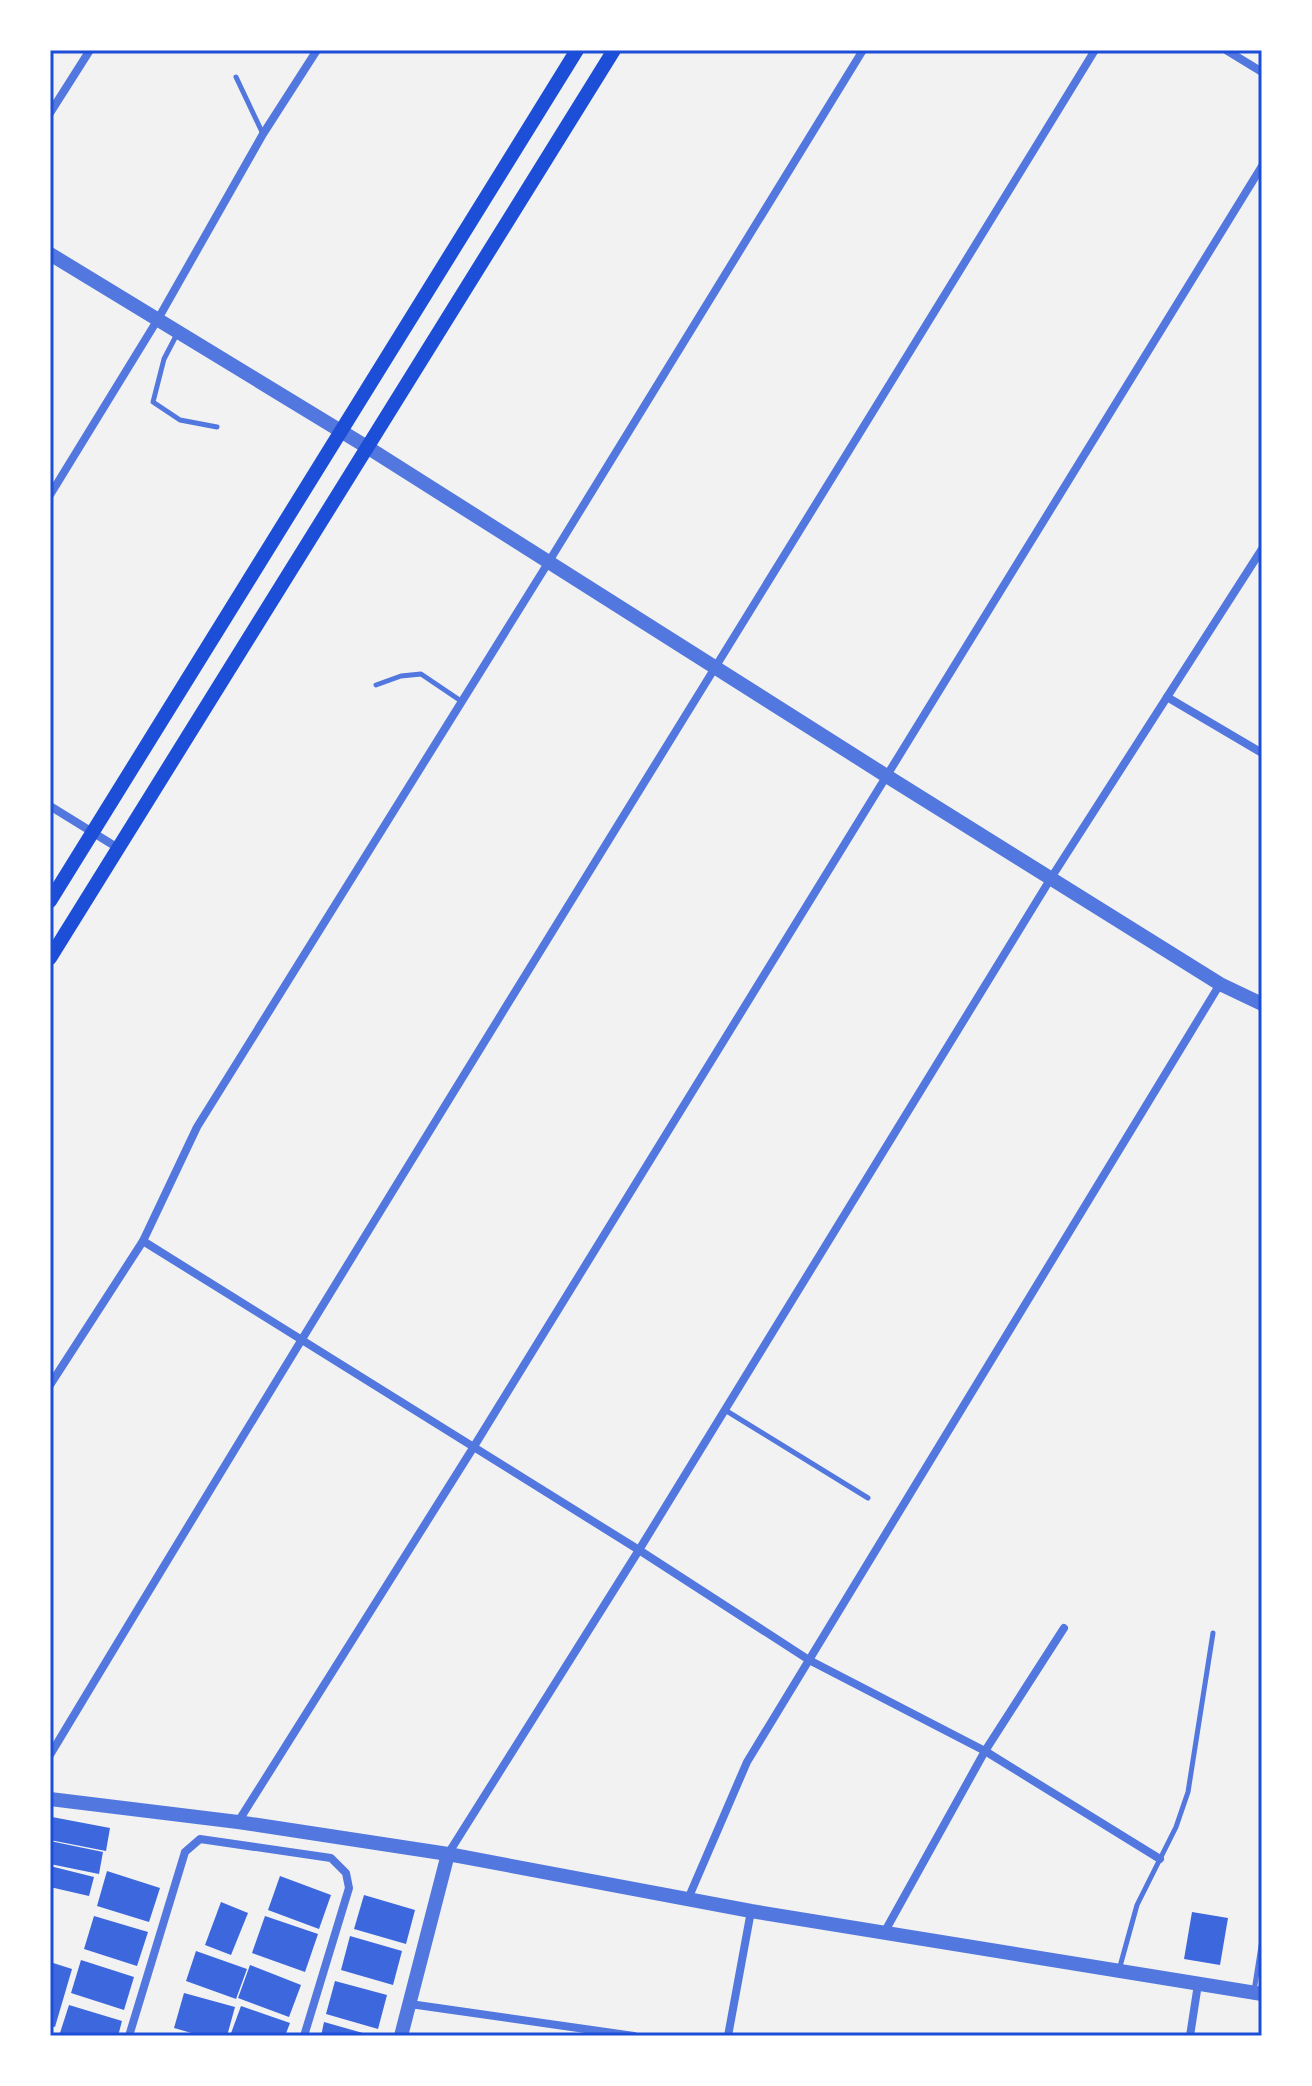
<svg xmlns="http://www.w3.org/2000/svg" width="1312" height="2086" font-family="Signika,sans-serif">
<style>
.building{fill:#3d67dc}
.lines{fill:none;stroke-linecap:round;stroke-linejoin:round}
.service{stroke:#5277de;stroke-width:5}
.minor{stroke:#5277de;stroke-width:8}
.tertiary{stroke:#5277de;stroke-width:14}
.secondary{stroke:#1d4ed8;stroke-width:14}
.neatline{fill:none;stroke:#1d4ed8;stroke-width:3}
</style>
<rect width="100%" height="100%" fill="#f2f2f2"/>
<g class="building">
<polygon points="52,1817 110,1828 106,1851 50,1840"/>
<polygon points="50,1841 103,1852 99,1874 50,1864"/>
<polygon points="50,1866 94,1877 89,1896 50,1887"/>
<polygon points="107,1871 160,1888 149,1922 97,1906"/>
<polygon points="280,1876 331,1895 319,1929 268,1910"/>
<polygon points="364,1895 415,1910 406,1944 354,1929"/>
<polygon points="221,1902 248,1913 231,1955 205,1945"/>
<polygon points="1192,1912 1228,1918 1220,1965 1184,1959"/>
<polygon points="94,1916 148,1932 137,1966 84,1949"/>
<polygon points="265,1916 318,1934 305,1972 252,1953"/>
<polygon points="350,1936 402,1951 393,1985 341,1970"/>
<polygon points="196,1951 247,1969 236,1999 186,1981"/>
<polygon points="81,1960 134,1977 124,2010 71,1993"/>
<polygon points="50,1962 72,1969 55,2027 50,2026"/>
<polygon points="250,1965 301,1985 289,2017 238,1998"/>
<polygon points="335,1981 387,1995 378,2029 326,2014"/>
<polygon points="184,1993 235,2007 227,2036 202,2036 174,2028"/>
<polygon points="69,2005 122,2021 118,2036 59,2036"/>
<polygon points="241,2006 290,2023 285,2036 230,2036"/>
<polygon points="324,2022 370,2035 369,2036 321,2036"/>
</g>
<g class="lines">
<g class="service">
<polyline points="236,77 263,134"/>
<polyline points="177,334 164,359 153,402 180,420 217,427"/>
<polyline points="376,685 401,676 421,674 461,701"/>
<polyline points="725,1410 868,1498"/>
<polyline points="1119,1970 1137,1905 1176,1827 1188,1792 1213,1633"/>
<polyline points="1254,1991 1262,1940"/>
</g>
<g class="minor">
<polyline points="1226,50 1262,72"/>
<polyline points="50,113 90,50"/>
<polyline points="50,495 158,319 263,134 317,50"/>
<polyline points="1167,697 1262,753"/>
<polyline points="50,806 118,848"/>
<polyline points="143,1241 639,1550 809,1660 985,1751 1160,1859"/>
<polyline points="50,1385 143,1241 197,1127 548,563 863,50"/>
<path d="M50 1755C393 1184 747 619 1095 50"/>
<polyline points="238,1822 473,1448 1262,166"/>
<polyline points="448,1854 639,1550 1051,878 1262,549"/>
<polyline points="688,1899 747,1762 1220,984"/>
<polyline points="884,1933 985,1751 1064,1628"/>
<polyline points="410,2004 634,2036"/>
<polyline points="129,2036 185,1852 200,1839 331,1858 346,1873 349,1888 304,2036"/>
<polyline points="728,2036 751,1911"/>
<polyline points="1190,2036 1198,1984"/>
</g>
<g class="tertiary">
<polyline points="50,254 367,447 885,775 1220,984 1262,1004"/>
<polyline points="50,1799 238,1822 448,1854 751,1911 1262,1994"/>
<polyline points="401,2036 448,1854"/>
</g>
<g class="secondary">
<polyline points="50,901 577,50"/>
<polyline points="50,958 614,50"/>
</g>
</g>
<rect width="1312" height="2086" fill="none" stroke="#ffffff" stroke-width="104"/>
<rect x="52" y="52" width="1208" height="1982" class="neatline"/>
</svg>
